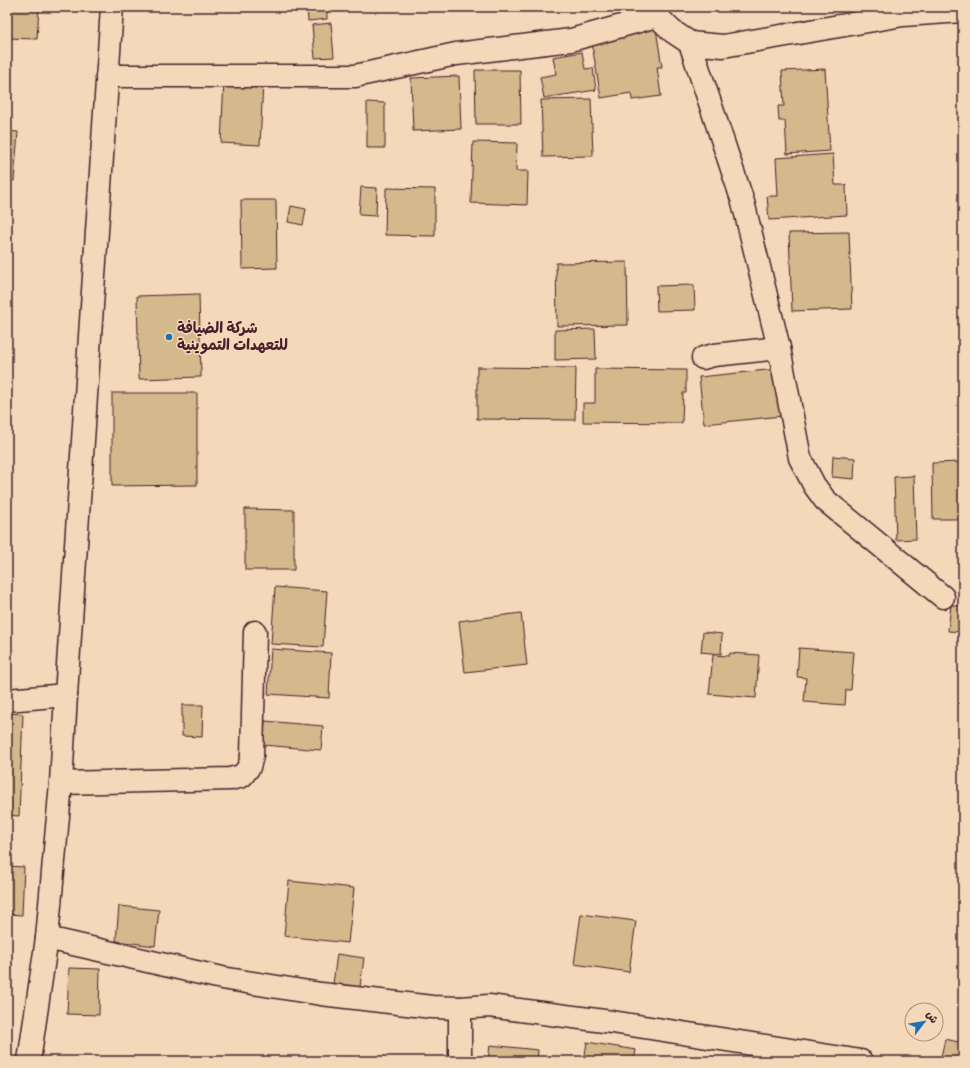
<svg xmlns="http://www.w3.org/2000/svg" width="970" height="1068" font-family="'Patrick Hand','Playpen Sans Arabic',sans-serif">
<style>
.building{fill:#d3b98b;stroke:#4a1f2b}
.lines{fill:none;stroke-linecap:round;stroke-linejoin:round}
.minor-casing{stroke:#4a1f2b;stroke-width:25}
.minor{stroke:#f3d9ba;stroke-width:22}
.poi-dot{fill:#1f6fb2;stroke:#f3d9ba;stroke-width:1.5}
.labels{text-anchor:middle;stroke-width:3;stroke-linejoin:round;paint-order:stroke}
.poi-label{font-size:15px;font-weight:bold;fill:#4a1f2b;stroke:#f3d9ba;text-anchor:start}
</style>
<rect width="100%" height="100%" fill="#f3d9ba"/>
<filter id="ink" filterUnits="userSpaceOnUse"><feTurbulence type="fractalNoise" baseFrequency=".025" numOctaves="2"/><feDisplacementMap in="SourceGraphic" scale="8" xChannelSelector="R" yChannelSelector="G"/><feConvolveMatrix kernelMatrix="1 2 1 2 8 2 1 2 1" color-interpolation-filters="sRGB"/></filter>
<g filter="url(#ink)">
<g class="building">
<polygon points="7,7 39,7 37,39 7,38"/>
<polygon points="307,7 327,7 327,19 308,21"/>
<polygon points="331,23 334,57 315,58 312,25"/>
<polygon points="656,29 662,67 657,67 661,96 632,100 631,93 601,98 591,39"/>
<polygon points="582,52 585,69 593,68 596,90 544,98 540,77 556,74 553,57"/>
<polygon points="825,69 830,151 787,154 785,121 779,121 778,106 784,106 782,71"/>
<polygon points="475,70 520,70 521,124 476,124"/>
<polygon points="459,76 461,129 413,131 411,78"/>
<polygon points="224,80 263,82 260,145 221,143"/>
<polygon points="591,99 593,156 543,157 541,100"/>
<polygon points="367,102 385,103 385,148 367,148"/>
<polygon points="7,131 18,132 14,181 7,181"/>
<polygon points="473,142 517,143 516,171 528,171 527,205 471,203"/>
<polygon points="833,154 835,185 846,185 847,215 769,220 767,196 778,196 776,158"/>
<polygon points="361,187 377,188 376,216 359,215"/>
<polygon points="386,188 435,189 435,236 385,235"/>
<polygon points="241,200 276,200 277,268 242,269"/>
<polygon points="291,206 306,209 303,225 288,222"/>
<polygon points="849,232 852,309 792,311 789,233"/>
<polygon points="627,262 628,325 557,326 556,263"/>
<polygon points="694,285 695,310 657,311 656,286"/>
<polygon points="199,294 201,377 139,379 137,296"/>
<polygon points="595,329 596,359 555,360 555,330"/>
<polygon points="477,367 576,368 575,420 477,419"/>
<polygon points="595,369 686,370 686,393 683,393 682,423 583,422 583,403 595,403"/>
<polygon points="777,369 782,416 704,424 699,377"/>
<polygon points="112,393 197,393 197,485 112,486"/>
<polygon points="833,456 855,458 854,479 832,477"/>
<polygon points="963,462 963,519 933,519 932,463"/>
<polygon points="914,476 916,539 896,540 894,477"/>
<polygon points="245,509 294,510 294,570 245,570"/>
<polygon points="275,587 327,591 323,647 271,644"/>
<polygon points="951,605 963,606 962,632 948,631"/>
<polygon points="521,613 527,665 465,672 459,621"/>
<polygon points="703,632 722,634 721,654 701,652"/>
<polygon points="799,648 854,652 851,690 846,690 845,705 804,702 806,678 797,677"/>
<polygon points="271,649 331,653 329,698 268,694"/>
<polygon points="730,653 759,655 756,698 709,694 713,655 729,656"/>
<polygon points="182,705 203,705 202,737 182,736"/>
<polygon points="7,713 23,714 19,816 7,815"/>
<polygon points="265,721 323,726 321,750 263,745"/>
<polygon points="7,866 24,867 22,915 7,914"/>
<polygon points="289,881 354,888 348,943 284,936"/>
<polygon points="119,906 159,910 155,946 116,941"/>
<polygon points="581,914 636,921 629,972 574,964"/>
<polygon points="337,954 364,958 360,987 333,984"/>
<polygon points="69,968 100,969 99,1015 67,1014"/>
<polygon points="945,1039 963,1043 963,1061 940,1061"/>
<polygon points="587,1042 636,1050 634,1061 584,1061"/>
<polygon points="490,1045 538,1050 537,1061 488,1061"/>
</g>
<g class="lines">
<defs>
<g id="minor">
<polyline points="655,7 657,16 672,31 690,43 743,202 779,348 800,458 814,485 825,500 943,597"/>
<polyline points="690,43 723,46 903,15 963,11"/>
<polyline points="107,76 355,76 456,54 571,40 657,16"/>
<polyline points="703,358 714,355 779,348"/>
<polyline points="7,700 66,695"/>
<polyline points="61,783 230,779 242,776 249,767 252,756 255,632"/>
<polyline points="47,938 222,978 321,994 432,1007 460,1008 489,1006 612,1022 861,1061"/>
<polyline points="29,1061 47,938 61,783 66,695 112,7"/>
<polyline points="460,1061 460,1008"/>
</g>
</defs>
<use href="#minor" class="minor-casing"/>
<use href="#minor" class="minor"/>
</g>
</g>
<circle class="poi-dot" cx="169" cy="337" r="4"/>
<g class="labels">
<g class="poi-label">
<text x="177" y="333">شركة الضيافة<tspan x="177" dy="17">للتعهدات التموينية</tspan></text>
</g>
</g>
<rect width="970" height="1068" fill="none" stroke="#f3d9ba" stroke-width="24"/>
<rect x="12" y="12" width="946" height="1044" fill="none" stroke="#4a1f2b" stroke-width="1.5" filter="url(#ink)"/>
<g transform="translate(924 1022) rotate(59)"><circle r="19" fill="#f3d9ba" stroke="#af8f81"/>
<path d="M0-3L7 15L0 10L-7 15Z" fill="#1f6fb2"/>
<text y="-6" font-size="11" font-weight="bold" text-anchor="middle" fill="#4a1f2b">ش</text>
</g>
</svg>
